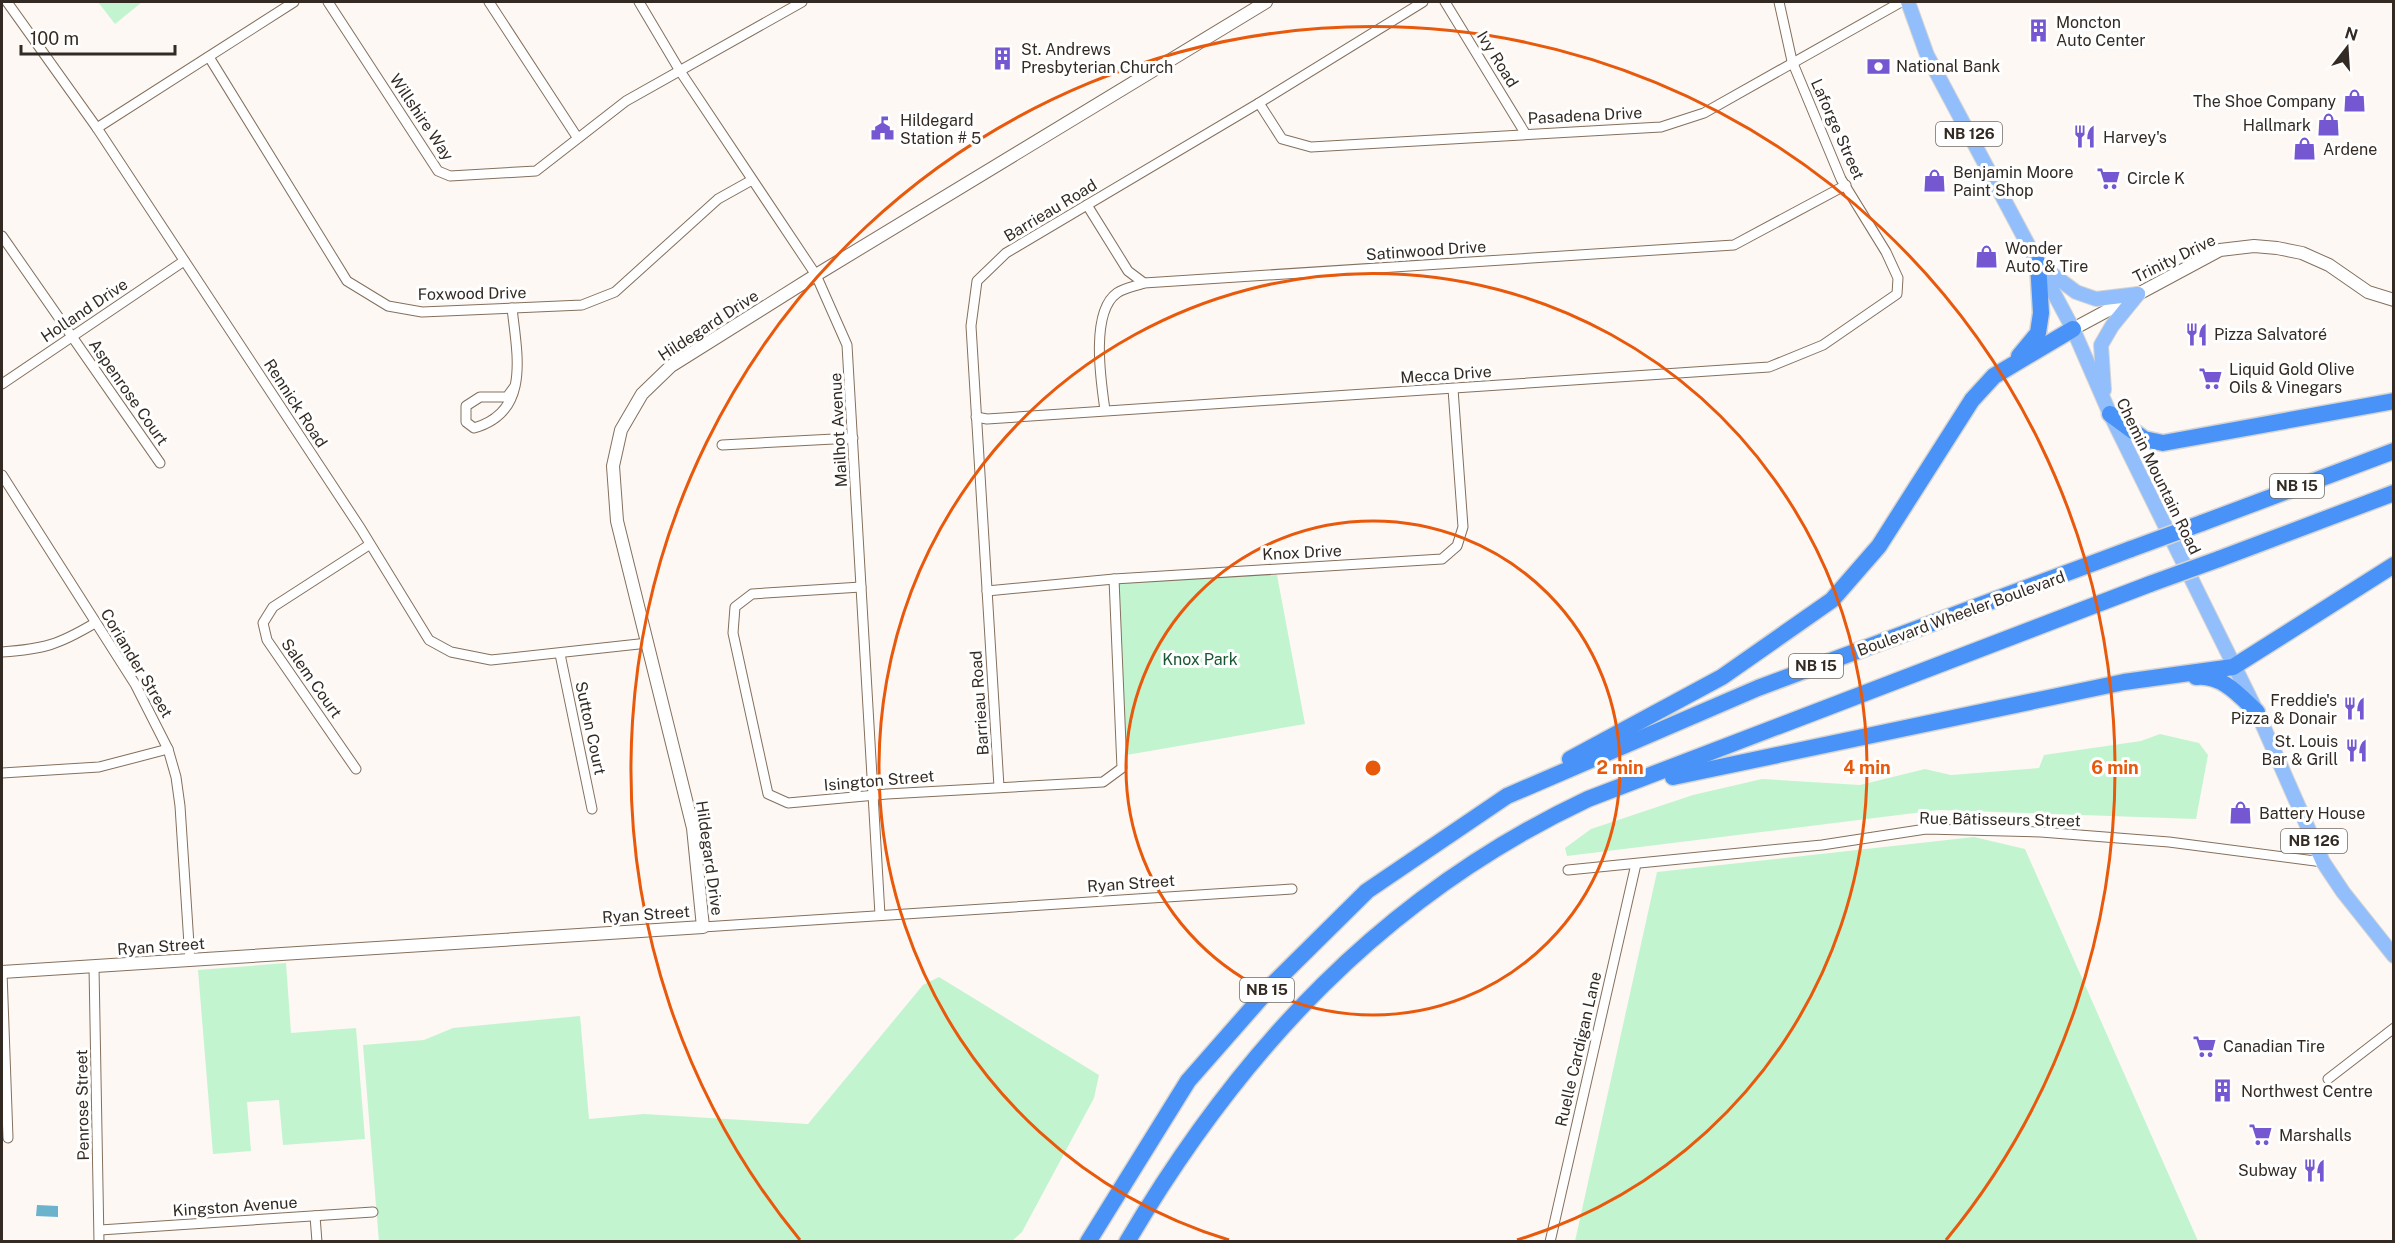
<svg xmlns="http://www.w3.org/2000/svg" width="2395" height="1243" font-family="'Public Sans',sans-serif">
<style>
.green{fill:#c3f4d0}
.water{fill:#6bb2cd}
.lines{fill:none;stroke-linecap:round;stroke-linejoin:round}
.street-casing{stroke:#84705e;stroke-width:11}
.secondary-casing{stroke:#84705e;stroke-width:14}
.primary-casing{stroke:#d6d5d3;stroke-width:16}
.highway-casing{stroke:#d6d5d3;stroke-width:19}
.street{stroke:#fff;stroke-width:9}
.secondary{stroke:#fff;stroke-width:12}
.primary{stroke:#92befb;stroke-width:14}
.highway{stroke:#4993f8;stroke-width:16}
.highway-bridge-casing{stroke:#d6d5d3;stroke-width:19;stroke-linecap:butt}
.highway-bridge{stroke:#4993f8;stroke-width:16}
.ring{fill:none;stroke:#e8590c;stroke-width:3}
.labels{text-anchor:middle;stroke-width:6;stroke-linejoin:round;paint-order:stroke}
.shield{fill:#fff;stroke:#706b65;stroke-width:1.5}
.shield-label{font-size:15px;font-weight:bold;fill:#332b23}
.poi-label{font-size:16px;fill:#332b23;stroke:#fff;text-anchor:start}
.street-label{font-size:16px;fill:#332b23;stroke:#fff}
.park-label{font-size:16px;fill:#195732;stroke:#fff}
.centre{fill:#e8590c;stroke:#fff;stroke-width:3}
.ring-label{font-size:18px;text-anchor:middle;font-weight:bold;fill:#e8590c;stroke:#fff;stroke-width:6;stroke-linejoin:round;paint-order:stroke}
</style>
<rect width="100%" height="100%" fill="#fdf8f4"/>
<g class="green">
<polygon points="98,2 142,2 115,24"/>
<polygon points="1277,575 1305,724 1121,756 1114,579"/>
<polygon points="2160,734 2199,743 2208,755 2196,819 1939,810 1567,856 1565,848 1591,829 1693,795 1762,779 1860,785 1925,769 1951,775 2039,768 2044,755 2141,741"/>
<polygon points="1974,837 2025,849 2198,1241 1575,1241 1657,872"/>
<polygon points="286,963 291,1033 356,1028 365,1139 283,1145 279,1100 247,1102 251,1151 213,1154 198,970"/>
<polygon points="939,977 1099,1075 1094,1098 1022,1232 1012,1241 379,1242 363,1045 424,1040 453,1028 580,1016 589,1119 644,1114 808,1124 923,985"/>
</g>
<polygon class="water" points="37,1205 58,1206 58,1217 36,1216"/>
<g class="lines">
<defs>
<g id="street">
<polyline points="7,2 97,128 361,529 429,640 451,652 491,660 648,643"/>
<polyline points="328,2 438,171 450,176 536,171 626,101 802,2"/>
<polyline points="489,2 577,137"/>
<polyline points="639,2 680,71 816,275 847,345 880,915"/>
<polyline points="1445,2 1525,133"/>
<polyline points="209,57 347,281 388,306 422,312 582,305 615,292 718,199 752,180"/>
<polyline points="1259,103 1282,139 1311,147 1661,127 1704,113 1901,2"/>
<polyline points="97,128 294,2"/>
<polyline points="1087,205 1128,271 1144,283"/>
<polyline points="2,236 160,463"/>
<path d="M512 308C517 354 531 412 474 428L466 422V406L480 397H507L515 386"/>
<polyline points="2,384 184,261"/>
<path d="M1105 410C1101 382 1090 312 1117 293 1124 288 1136 286 1144 283L1734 245 1846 185"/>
<polyline points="976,417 987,419 1769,367 1823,345 1897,294 1898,278 1886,252 1841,179 1792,61 1779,2"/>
<polyline points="722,445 853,438"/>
<polyline points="2,475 135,684 168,749 176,777 180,806 190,960"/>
<polyline points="861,587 752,594 735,607 733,633 768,794 788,803 887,794 1103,782 1122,768 1114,579"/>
<polyline points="987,591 1114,579 1442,559 1457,546 1463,527 1453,389"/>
<path d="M2 652C44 649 58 645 95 623"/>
<polyline points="560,654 592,809"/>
<polyline points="356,769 267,640 263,623 273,607 369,545"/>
<polyline points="2,773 99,767 168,749"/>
<polyline points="999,787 971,326 977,281 1006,253 1259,103 1423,2"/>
<polyline points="1568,870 1822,845 1926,829 2041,832 2169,842 2323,862"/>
<polyline points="703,927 1292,889"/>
<polyline points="94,967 99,1242"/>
<polyline points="2,972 8,1138"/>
<polyline points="2328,1079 2394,1028"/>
<polyline points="315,1216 317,1242"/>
<polyline points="100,1230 373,1212"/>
<polyline points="1550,1242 1636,864"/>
</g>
<g id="secondary">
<polyline points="2073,329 2220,250 2254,246 2277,248 2302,253 2329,265 2368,292 2394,300"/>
<polyline points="2,972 703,927 693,828 617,521 613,466 621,430 642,394 671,366 816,275 1266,2"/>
</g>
<g id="primary">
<polyline points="1908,2 1927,55 2073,329 2110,414 2257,712 2323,862 2343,892 2394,956"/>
<polyline points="2040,265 2076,292 2096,299 2138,294"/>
<polyline points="2104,390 2101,345 2112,326 2138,294"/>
</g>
<g id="highway">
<polyline points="2019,356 2038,333 2041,313 2038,263"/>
<polyline points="2110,414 2144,439 2163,443 2394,401"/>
<polyline points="2202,523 2394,451"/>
<polyline points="2219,559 2394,493"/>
<path d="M2196 677C2222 674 2240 696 2257 712"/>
<polyline points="1570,759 1722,677 1832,600 1879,546 1972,400 1994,376 2073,329"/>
<polyline points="1673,777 2124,682 2233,667 2394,565"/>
<polyline points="1088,1242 1188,1081 1274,983 1367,891 1507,796 1758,688 2131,549"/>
<path d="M1127 1242C1240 1050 1384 895 1588 799L2150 584"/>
</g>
</defs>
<use href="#street" class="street-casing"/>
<use href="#secondary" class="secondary-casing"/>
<use href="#primary" class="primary-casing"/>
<use href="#highway" class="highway-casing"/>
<use href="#street" class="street"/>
<use href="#secondary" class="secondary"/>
<use href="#primary" class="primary"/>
<use href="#highway" class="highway"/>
<defs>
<g id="highway-bridge">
<polyline points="2131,549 2202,523"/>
<polyline points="2150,584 2219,559"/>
</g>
</defs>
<use href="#highway-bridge" class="highway-bridge-casing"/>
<use href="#highway-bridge" class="highway-bridge"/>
</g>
<g class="ring">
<circle cx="1373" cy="768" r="247"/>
<path d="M1229 1240A494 494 0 1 1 1517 1240"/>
<path d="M800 1240A742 742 0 1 1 1946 1240"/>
</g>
<defs>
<symbol id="building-bare" viewBox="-9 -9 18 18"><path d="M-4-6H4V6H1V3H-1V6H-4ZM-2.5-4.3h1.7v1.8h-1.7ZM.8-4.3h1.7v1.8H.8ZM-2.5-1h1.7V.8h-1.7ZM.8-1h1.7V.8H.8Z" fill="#7557d1" stroke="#fff" stroke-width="2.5" paint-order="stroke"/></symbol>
<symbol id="bank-bare" viewBox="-9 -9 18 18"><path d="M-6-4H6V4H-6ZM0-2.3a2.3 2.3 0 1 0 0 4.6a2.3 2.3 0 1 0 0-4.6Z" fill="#7557d1" stroke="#fff" stroke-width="2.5" paint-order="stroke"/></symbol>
<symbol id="shop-bare" viewBox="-9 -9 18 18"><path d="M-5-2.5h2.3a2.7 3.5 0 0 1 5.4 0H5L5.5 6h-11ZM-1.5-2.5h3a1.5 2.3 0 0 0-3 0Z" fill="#7557d1" stroke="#fff" stroke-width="2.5" paint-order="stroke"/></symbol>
<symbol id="civic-bare" viewBox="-9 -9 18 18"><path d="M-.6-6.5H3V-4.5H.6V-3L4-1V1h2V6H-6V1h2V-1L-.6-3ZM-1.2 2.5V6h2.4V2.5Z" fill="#7557d1" stroke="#fff" stroke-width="2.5" paint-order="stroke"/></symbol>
<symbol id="restaurant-bare" viewBox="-9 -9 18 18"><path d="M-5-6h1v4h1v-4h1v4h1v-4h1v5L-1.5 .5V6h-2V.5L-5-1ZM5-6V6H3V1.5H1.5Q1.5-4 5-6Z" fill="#7557d1" stroke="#fff" stroke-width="2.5" paint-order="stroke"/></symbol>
<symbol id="supermarket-bare" viewBox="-9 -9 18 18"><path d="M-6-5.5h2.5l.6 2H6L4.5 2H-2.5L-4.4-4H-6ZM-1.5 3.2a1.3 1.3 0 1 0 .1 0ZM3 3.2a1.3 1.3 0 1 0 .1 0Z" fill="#7557d1" stroke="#fff" stroke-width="2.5" paint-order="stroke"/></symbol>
</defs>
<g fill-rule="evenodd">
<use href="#building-bare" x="2022" y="14" width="33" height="33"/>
<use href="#building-bare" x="986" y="42" width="33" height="33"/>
<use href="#bank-bare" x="1862" y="50" width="33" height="33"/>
<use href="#shop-bare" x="2338" y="84" width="33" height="33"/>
<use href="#shop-bare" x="2312" y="108" width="33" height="33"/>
<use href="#civic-bare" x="866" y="112" width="33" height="33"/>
<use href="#restaurant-bare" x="2068" y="120" width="33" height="33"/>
<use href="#shop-bare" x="2288" y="132" width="33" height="33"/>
<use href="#supermarket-bare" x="2092" y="162" width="33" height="33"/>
<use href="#shop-bare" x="1918" y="164" width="33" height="33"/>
<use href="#shop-bare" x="1970" y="240" width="33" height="33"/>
<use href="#restaurant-bare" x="2180" y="318" width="33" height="33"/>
<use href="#supermarket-bare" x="2194" y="362" width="33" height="33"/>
<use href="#restaurant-bare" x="2338" y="692" width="33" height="33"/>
<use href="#restaurant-bare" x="2340" y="734" width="33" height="33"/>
<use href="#shop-bare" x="2224" y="796" width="33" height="33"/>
<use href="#supermarket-bare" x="2188" y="1030" width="33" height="33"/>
<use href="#building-bare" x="2206" y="1074" width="33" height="33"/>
<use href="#supermarket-bare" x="2244" y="1118" width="33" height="33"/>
<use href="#restaurant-bare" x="2298" y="1154" width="33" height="33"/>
</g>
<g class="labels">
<g class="shield">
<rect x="1936" y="122" width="66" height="24" rx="4.5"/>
<rect x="2270" y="474" width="54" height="24" rx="4.5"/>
<rect x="1789" y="654" width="54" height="24" rx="4.5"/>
<rect x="2281" y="829" width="66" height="24" rx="4.5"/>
<rect x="1240" y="978" width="54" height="24" rx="4.5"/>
</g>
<g class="shield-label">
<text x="1969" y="139">NB 126</text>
<text x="2297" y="491">NB 15</text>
<text x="1816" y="671">NB 15</text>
<text x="2314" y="846">NB 126</text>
<text x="1267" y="995">NB 15</text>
</g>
<g class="poi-label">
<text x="2056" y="28">Moncton<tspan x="2056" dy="18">Auto Center</tspan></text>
<text x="1021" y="55">St. Andrews<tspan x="1021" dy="18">Presbyterian Church</tspan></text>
<text x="1896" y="72">National Bank</text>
<text x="2336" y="107" text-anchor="end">The Shoe Company</text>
<text x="900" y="126">Hildegard<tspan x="900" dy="18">Station # 5</tspan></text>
<text x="2311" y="131" text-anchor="end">Hallmark</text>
<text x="2103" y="143">Harvey's</text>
<text x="2323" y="155">Ardene</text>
<text x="1953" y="178">Benjamin Moore<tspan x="1953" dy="18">Paint Shop</tspan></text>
<text x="2127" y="184">Circle K</text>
<text x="2005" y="254">Wonder<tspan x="2005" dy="18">Auto &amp; Tire</tspan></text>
<text x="2214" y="340">Pizza Salvatoré</text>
<text x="2229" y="375">Liquid Gold Olive<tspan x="2229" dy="18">Oils &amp; Vinegars</tspan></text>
<text x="2337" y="706" text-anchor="end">Freddie's<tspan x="2337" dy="18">Pizza &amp; Donair</tspan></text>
<text x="2338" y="747" text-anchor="end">St. Louis<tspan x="2338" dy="18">Bar &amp; Grill</tspan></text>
<text x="2259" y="819">Battery House</text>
<text x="2223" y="1052">Canadian Tire</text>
<text x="2241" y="1097">Northwest Centre</text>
<text x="2279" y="1141">Marshalls</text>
<text x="2297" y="1176" text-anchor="end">Subway</text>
</g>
<g class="street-label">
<text transform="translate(1498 59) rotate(58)" y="6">Ivy Road</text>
<text transform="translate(1585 115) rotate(-3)" y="6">Pasadena Drive</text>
<text transform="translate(422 117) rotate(56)" y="6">Willshire Way</text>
<text transform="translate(1838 129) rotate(66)" y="6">Laforge Street</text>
<text transform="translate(1050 210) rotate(-31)" y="6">Barrieau Road</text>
<text transform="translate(1426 250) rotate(-4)" y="6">Satinwood Drive</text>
<text transform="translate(2174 258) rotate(-26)" y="6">Trinity Drive</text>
<text transform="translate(472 293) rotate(-1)" y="6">Foxwood Drive</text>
<text transform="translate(84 310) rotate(-34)" y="6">Holland Drive</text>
<text transform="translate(708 325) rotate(-33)" y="6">Hildegard Drive</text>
<text transform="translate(1446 374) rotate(-4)" y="6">Mecca Drive</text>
<text transform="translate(129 392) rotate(55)" y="6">Aspenrose Court</text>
<text transform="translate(296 403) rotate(57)" y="6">Rennick Road</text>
<text transform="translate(838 430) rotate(-93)" y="6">Mailhot Avenue</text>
<text transform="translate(2159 476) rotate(64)" y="6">Chemin Mountain Road</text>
<text transform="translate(1302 552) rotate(-3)" y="6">Knox Drive</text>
<text transform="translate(1961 613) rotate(-20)" y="6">Boulevard Wheeler Boulevard</text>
<text transform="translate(137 663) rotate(59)" y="6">Coriander Street</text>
<text transform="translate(312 678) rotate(55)" y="6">Salem Court</text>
<text transform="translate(979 703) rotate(-94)" y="6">Barrieau Road</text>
<text transform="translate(591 728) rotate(78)" y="6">Sutton Court</text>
<text transform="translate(879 780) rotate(-5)" y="6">Isington Street</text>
<text transform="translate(2000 819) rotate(1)" y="6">Rue Bâtisseurs Street</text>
<text transform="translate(710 858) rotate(82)" y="6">Hildegard Drive</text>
<text transform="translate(1131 883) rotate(-4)" y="6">Ryan Street</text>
<text transform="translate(646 914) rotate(-4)" y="6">Ryan Street</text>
<text transform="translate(161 946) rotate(-4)" y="6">Ryan Street</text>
<text transform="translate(1578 1049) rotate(-77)" y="6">Ruelle Cardigan Lane</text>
<text transform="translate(82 1105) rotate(-91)" y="6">Penrose Street</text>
<text transform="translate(235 1206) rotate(-4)" y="6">Kingston Avenue</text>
</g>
<g class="park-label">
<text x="1200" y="665">Knox Park</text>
</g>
</g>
<circle cx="1373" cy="768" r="9" class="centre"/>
<g class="ring-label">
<text x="1620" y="774">2 min</text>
<text x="1867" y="774">4 min</text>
<text x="2115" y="774">6 min</text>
</g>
<rect width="2395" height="1243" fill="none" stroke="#332b23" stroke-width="6"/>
<g transform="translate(2347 48) rotate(17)" stroke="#ffffff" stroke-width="4.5" paint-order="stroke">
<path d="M0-4.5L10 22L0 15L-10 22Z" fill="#332b23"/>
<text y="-9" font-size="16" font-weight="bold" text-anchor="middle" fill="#332b23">N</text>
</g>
<path d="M21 45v9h154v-9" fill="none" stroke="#332b23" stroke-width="3"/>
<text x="30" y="45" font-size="18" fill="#332b23" stroke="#ffffff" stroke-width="4.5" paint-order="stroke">100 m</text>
</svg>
